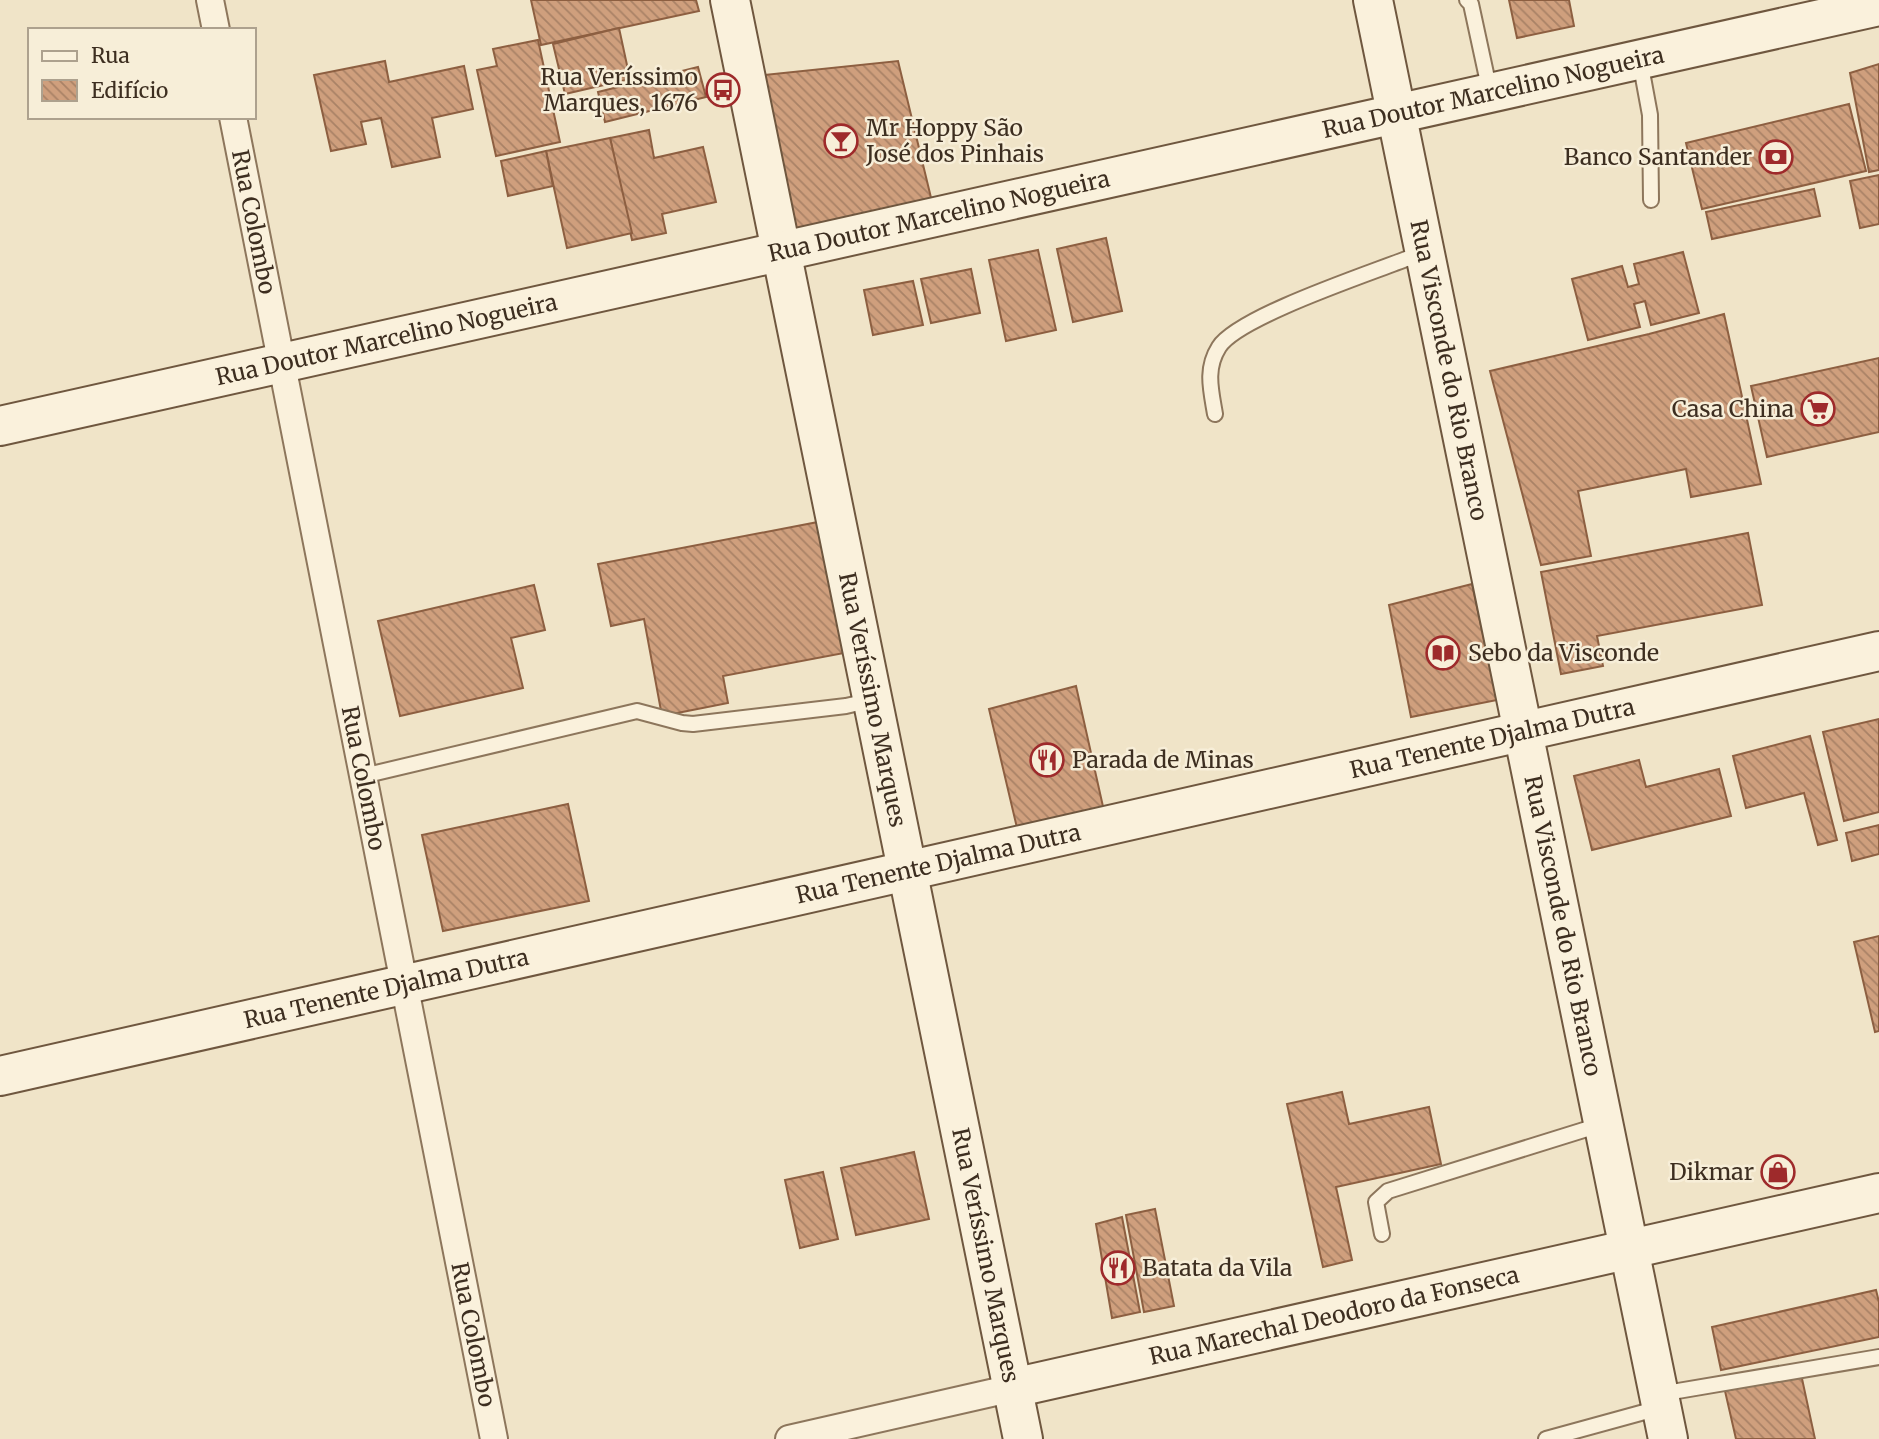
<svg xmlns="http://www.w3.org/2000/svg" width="1879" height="1439" font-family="Merriweather,serif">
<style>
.building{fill:url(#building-back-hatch);stroke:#8d5f41;stroke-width:2}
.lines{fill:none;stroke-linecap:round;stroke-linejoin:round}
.lane-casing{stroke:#8d765c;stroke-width:18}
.street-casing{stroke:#8d765c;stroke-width:30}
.secondary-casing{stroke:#6f573f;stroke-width:42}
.lane{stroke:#faf1dc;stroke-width:14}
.street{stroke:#faf1dc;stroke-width:26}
.secondary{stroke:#faf1dc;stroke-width:38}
.labels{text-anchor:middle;stroke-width:5;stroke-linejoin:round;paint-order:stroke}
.poi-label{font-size:23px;fill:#3d2e20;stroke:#f7eed8;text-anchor:end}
.street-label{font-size:23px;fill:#3d2e20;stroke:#f7eed8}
</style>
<defs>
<pattern id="building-back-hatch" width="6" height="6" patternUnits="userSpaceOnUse" patternTransform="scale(1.75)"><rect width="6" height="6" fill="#cf9f7d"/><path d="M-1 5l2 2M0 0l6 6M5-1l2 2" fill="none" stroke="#a98266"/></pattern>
</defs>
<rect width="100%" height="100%" fill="#f0e4c8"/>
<g class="building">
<polygon points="531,0 696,0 699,11 541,45"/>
<polygon points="1509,0 1569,0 1574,26 1517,38"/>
<polygon points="619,28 630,79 565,94 553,44"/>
<polygon points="538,40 560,142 496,156 477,70 497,66 493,49"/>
<polygon points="385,61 389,82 464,66 473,109 432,118 440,157 392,167 381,118 361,122 366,144 331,151 314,75"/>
<polygon points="898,61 933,206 781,243 755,76"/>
<polygon points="1879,64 1879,170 1869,172 1850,73"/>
<polygon points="698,67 706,97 605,122 598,92"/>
<polygon points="1849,104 1866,171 1702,209 1686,143"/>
<polygon points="649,130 654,158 703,147 716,202 662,214 666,233 632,240 610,138"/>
<polygon points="610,138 632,233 567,248 546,151"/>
<polygon points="546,151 553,186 508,196 501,161"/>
<polygon points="1879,175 1879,224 1860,228 1850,181"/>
<polygon points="1814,189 1820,216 1712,239 1706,212"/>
<polygon points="1106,238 1122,311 1073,322 1057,249"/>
<polygon points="1038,250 1056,330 1006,341 989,260"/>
<polygon points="1683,252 1699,313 1651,325 1645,301 1634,304 1640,327 1588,340 1572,279 1622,266 1628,287 1639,284 1634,264"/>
<polygon points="971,269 980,313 931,323 921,279"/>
<polygon points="913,281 923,325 873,335 864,290"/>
<polygon points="1724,314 1761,484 1691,497 1686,469 1578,491 1591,556 1541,565 1490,371 1649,334"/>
<polygon points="1879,358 1879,432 1767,457 1751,386"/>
<polygon points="818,522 844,653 723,676 728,703 662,716 644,619 611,626 598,564"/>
<polygon points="1748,533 1762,605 1597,636 1603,666 1561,674 1541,572"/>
<polygon points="1472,584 1497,700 1411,717 1389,605"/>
<polygon points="534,585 545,630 511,638 523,688 400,716 378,621"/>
<polygon points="1076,686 1104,811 1018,832 989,709"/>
<polygon points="1879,719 1879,812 1844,821 1823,732"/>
<polygon points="1810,736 1837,840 1818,845 1804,793 1746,808 1733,756"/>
<polygon points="1639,760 1646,787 1719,769 1731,816 1592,850 1574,776"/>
<polygon points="568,804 589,901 443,931 422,835"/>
<polygon points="1879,825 1879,854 1852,861 1846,833"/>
<polygon points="1879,936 1879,1031 1875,1032 1854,942"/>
<polygon points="1342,1092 1349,1124 1429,1107 1441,1164 1336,1187 1352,1260 1323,1267 1287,1104"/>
<polygon points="914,1152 929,1219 856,1235 841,1168"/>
<polygon points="823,1172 838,1239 800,1248 785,1180"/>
<polygon points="1155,1209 1174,1306 1144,1312 1126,1215"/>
<polygon points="1122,1217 1140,1312 1112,1318 1096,1224"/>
<polygon points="1876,1290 1879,1302 1879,1337 1721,1370 1712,1327"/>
<polygon points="1801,1374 1815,1439 1736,1439 1725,1391"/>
</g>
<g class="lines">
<defs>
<g id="lane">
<polyline points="1467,0 1471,4 1490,92"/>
<polyline points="1640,61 1650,115 1651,200"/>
<path d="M1215 414C1211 390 1205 369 1219 347 1238 317 1368 274 1406 259L1424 256"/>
<polyline points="363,776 637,711 682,723 693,724 846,706 872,700"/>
<polyline points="1382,1234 1376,1202 1388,1191 1603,1124"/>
<polyline points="1660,1394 1879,1357"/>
<polyline points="1546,1439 1659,1408"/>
</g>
<g id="street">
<polyline points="210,0 216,30"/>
<path id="s1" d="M233 117 494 1439"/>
<polyline points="789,1439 1013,1388"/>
</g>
<g id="secondary">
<path id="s2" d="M730 0 1023 1439"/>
<path id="s3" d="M1373 0 1668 1439"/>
<path id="s4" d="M0 426 1879 6"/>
<path id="s5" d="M0 1076 1879 651"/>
<path id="s6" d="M1013 1388 1879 1193"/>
</g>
</defs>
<use href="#lane" class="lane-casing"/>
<use href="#street" class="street-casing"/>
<use href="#secondary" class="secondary-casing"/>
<use href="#lane" class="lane"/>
<use href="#street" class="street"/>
<use href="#secondary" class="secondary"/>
</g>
<defs>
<symbol id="bus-ring" viewBox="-11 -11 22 22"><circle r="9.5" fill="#f7eed8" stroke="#9e2a2b" stroke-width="1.5"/><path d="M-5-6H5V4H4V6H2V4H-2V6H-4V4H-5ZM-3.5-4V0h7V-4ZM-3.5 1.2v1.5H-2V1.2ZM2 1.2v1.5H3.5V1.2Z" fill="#9e2a2b"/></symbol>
<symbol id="bar-ring" viewBox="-11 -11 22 22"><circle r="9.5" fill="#f7eed8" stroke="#9e2a2b" stroke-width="1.5"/><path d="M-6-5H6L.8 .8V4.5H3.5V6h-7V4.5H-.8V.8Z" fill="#9e2a2b"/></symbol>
<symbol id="bank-ring" viewBox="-11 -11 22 22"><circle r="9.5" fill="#f7eed8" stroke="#9e2a2b" stroke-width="1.5"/><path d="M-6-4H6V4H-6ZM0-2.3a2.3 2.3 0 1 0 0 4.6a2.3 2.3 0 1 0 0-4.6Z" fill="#9e2a2b"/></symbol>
<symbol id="supermarket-ring" viewBox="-11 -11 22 22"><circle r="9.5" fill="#f7eed8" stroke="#9e2a2b" stroke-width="1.5"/><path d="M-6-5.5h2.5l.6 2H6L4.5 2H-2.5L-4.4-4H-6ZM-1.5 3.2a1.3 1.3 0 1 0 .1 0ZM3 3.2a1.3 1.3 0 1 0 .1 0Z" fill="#9e2a2b"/></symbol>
<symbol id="library-ring" viewBox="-11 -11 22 22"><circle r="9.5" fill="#f7eed8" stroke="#9e2a2b" stroke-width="1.5"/><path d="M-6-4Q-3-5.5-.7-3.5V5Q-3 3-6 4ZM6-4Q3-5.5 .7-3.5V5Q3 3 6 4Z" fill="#9e2a2b"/></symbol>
<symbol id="restaurant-ring" viewBox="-11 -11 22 22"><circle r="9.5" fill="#f7eed8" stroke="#9e2a2b" stroke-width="1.5"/><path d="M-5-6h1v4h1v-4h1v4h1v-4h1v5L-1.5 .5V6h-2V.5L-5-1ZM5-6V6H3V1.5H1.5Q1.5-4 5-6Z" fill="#9e2a2b"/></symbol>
<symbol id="shop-ring" viewBox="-11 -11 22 22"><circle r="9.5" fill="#f7eed8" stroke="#9e2a2b" stroke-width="1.5"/><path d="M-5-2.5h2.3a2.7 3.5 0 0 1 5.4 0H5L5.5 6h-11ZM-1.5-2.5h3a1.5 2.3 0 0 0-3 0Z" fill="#9e2a2b"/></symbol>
</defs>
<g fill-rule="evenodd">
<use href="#bus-ring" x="704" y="71" width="38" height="38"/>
<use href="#bar-ring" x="822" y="122" width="38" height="38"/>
<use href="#bank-ring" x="1757" y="138" width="38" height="38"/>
<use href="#supermarket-ring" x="1799" y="390" width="38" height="38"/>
<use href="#library-ring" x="1424" y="634" width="38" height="38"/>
<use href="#restaurant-ring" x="1028" y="741" width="38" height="38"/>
<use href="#shop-ring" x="1759" y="1153" width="38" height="38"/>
<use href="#restaurant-ring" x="1099" y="1249" width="38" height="38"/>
</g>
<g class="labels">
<g class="poi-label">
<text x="698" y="85">Rua Veríssimo<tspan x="698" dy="26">Marques, 1676</tspan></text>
<text x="866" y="136" text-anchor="start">Mr Hoppy São<tspan x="866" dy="26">José dos Pinhais</tspan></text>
<text x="1752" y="165">Banco Santander</text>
<text x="1794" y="417">Casa China</text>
<text x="1468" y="661" text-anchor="start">Sebo da Visconde</text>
<text x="1072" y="768" text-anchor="start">Parada de Minas</text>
<text x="1754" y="1180">Dikmar</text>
<text x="1142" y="1276" text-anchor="start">Batata da Vila</text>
</g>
<g class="street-label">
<text dy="8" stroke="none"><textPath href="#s4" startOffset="1530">Rua Doutor Marcelino Nogueira</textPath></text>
<text dy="8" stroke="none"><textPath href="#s4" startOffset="962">Rua Doutor Marcelino Nogueira</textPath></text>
<text dy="8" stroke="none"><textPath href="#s1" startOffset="107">Rua Colombo</textPath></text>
<text dy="8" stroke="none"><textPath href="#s4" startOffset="396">Rua Doutor Marcelino Nogueira</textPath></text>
<text dy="8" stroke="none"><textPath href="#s3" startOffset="378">Rua Visconde do Rio Branco</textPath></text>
<text dy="8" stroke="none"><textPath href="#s2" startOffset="714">Rua Veríssimo Marques</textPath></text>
<text dy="8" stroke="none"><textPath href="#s5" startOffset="1530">Rua Tenente Djalma Dutra</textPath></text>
<text dy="8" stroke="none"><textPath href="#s1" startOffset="674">Rua Colombo</textPath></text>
<text dy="8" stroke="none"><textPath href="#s5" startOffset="962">Rua Tenente Djalma Dutra</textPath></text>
<text dy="8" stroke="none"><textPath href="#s3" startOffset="945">Rua Visconde do Rio Branco</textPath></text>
<text dy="8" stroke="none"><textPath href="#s5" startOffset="396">Rua Tenente Djalma Dutra</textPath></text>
<text dy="8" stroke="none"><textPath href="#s2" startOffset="1281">Rua Veríssimo Marques</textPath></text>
<text dy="8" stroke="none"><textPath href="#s6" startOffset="329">Rua Marechal Deodoro da Fonseca</textPath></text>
<text dy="8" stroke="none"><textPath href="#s1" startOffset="1241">Rua Colombo</textPath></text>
</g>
</g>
<rect x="28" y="28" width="228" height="91" fill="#f7eed8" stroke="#ada18e" stroke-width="2"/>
<rect x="42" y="51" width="35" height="10" fill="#faf1dc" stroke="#ada18e" stroke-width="2"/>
<text x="91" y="63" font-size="21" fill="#3d2e20">Rua</text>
<rect x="42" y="80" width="35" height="21" fill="url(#building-back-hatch)" stroke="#ada18e" stroke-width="2"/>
<text x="91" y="98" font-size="21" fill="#3d2e20">Edifício</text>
</svg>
